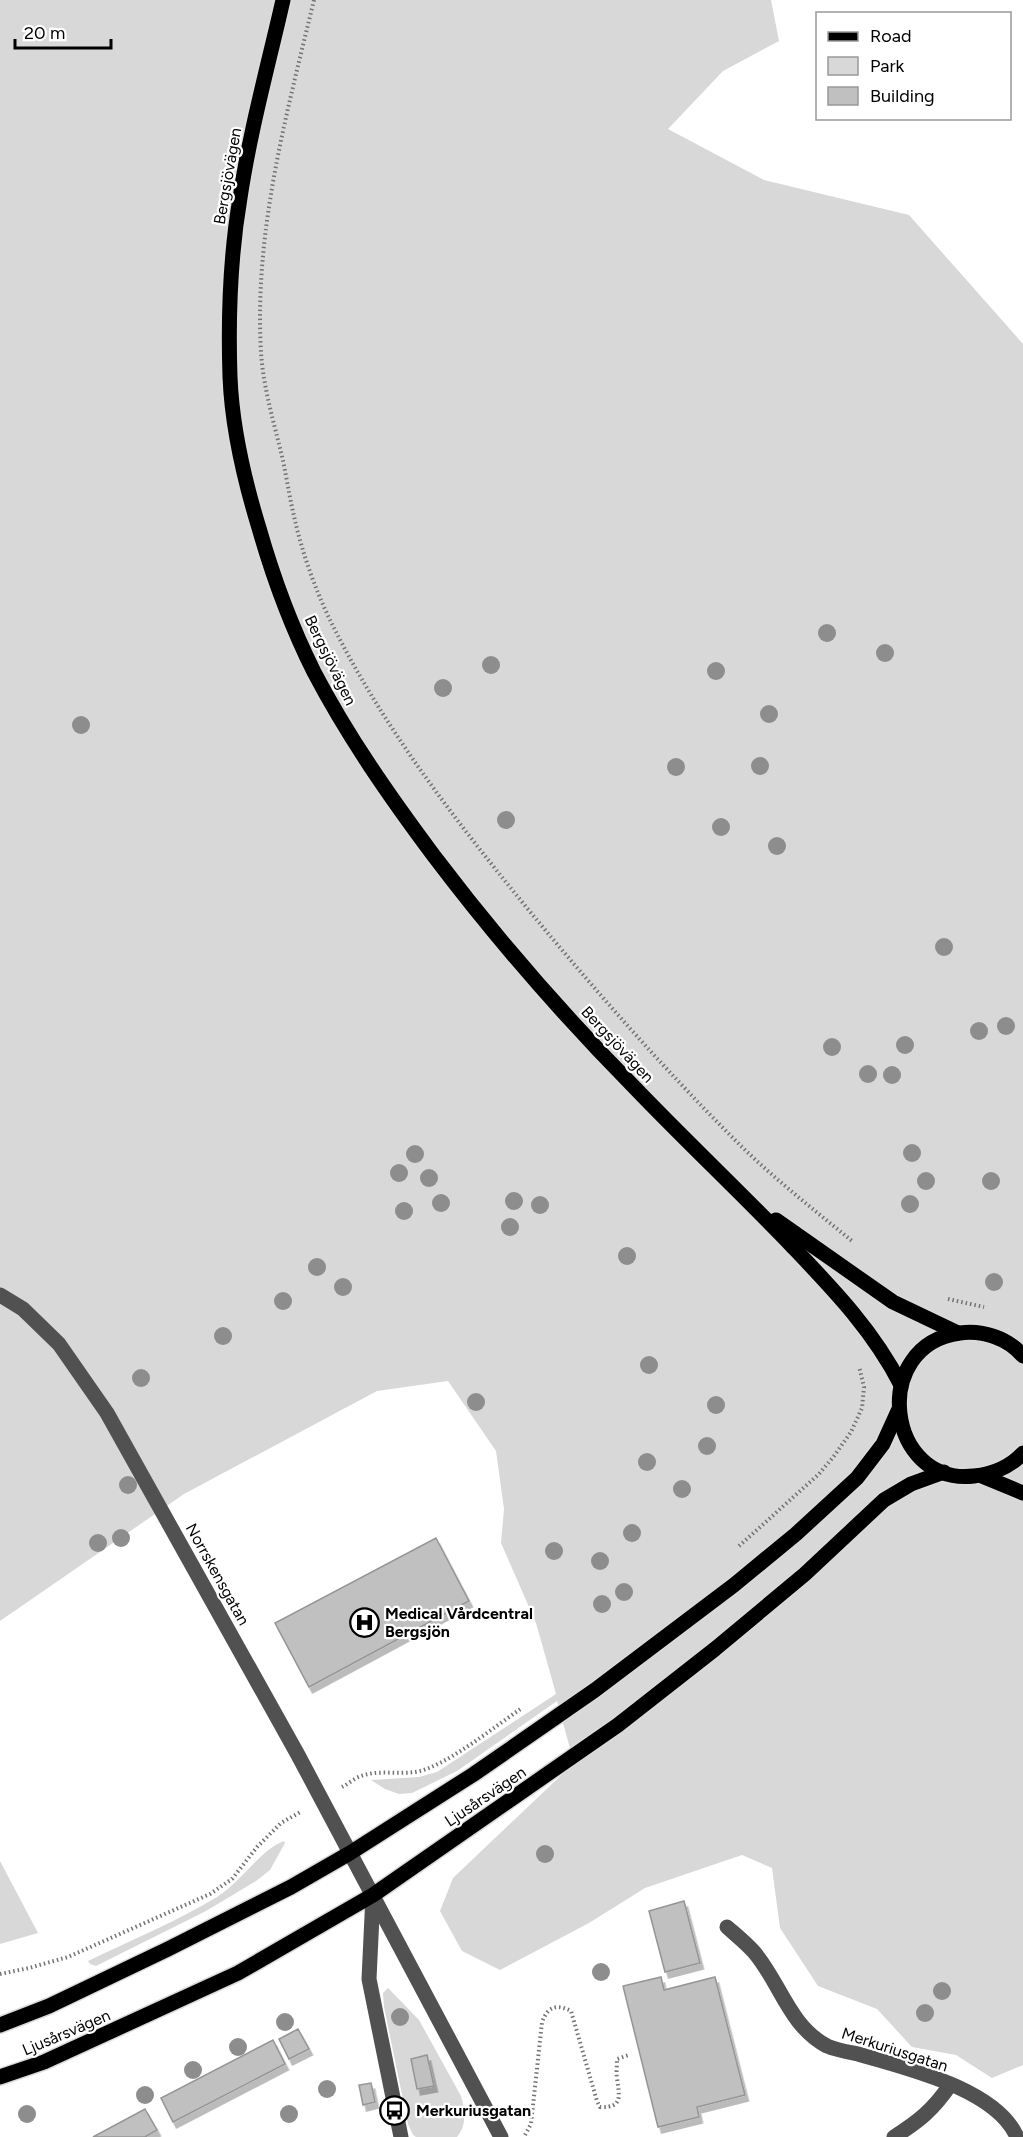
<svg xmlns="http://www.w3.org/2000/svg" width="1023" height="2137" font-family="Figtree,sans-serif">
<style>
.green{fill:#d8d8d8}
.building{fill:#c0c0c0;stroke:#959595;stroke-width:1.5;filter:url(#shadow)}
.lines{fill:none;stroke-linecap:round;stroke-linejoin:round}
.major-casing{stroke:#dbdbdb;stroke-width:18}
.path{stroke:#737373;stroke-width:4;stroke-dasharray:1.5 3;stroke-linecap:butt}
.minor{stroke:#515151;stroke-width:15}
.major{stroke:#000;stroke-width:15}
.tree{fill:#8d8d8d}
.labels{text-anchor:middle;stroke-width:4.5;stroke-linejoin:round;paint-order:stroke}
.street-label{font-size:16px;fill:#000;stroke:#fff}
.poi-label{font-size:16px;font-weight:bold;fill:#000;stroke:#fff;text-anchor:start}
</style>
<defs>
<filter id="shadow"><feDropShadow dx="3.5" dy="6" stdDeviation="0" flood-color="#0004"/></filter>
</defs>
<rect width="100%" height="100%" fill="#fff"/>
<g class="green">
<polygon points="0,0 771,0 779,41 723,71 668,129 764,180 909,215 1023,344 1023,2065 992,2078 956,2055 912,2047 877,2009 818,1986 780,1928 772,1868 742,1855 645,1888 589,1923 500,1970 462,1951 440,1911 453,1878 574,1763 557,1701 457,1771 412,1793 399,1794 385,1789 371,1780 419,1777 437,1772 556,1694 536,1623 501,1543 504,1509 496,1451 448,1381 377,1391 184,1494 0,1621"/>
<path d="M284 1841 285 1843 270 1870 256 1881 206 1911 96 1966 90 1964 88 1961C131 1940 176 1922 217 1897 242 1881 260 1850 284 1841Z"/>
<polygon points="0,1861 38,1933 0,1944"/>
<path d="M388 1988 419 2020 461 2096C465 2110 467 2125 457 2137H416L413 2135 408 2124 384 2007 383 1993Z"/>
</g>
<g class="building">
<polygon points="436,1538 469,1601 309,1687 275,1623"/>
<polygon points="684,1901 700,1963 665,1972 649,1911"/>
<polygon points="661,1977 664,1990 715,1977 745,2095 697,2107 699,2117 658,2127 623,1986"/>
<polygon points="298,2029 309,2049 289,2059 279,2039"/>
<polygon points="273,2040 285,2064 173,2122 161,2098"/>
<polygon points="427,2055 434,2086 417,2089 411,2059"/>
<polygon points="371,2083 375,2102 363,2105 359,2085"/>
<polygon points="145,2109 157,2130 145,2137 93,2137"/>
</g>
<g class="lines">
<defs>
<g id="major">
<path d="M283 0C268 66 250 131 240 198 230 257 228 317 230 377 232 428 244 479 259 528 273 577 291 626 314 672 348 737 390 797 434 856 496 938 564 1016 636 1089 687 1142 740 1192 791 1245 832 1288 873 1330 901 1385"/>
<polyline points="776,1220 893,1302 958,1333"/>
<path d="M1023 1356C1008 1338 983 1330 960 1333 869 1345 886 1486 974 1476 993 1474 1010 1467 1023 1453"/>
<polyline points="982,1476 1023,1493"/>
<polyline points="0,2025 49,2006 168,1949 291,1887 350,1853 474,1774 595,1690 734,1585 796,1534 857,1478 883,1444 898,1411"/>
<polyline points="0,2077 44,2062 238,1973 373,1895 618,1725 715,1649 805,1574 884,1500 911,1484 944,1472"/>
</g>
</defs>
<use href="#major" class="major-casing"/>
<g class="path">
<path d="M314 0C286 116 254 232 261 352 263 385 273 420 281 452 286 473 289 495 294 516 302 553 316 592 333 626 384 728 455 820 527 908 593 988 663 1068 736 1141 772 1177 813 1209 852 1241"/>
<polyline points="948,1299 984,1307"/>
<polyline points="739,1546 819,1474 834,1456 851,1432 862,1408 864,1387 859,1366"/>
<path d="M342 1787C348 1784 355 1778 361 1776 383 1768 406 1778 429 1768 460 1755 494 1727 522 1708"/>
<polyline points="0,1974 29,1968 68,1957 210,1894 232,1879 257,1847 281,1823 302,1811"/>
<path d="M525 2135 531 2124 542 2022C548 2006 557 2004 571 2011L597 2101 600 2107C624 2108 619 2095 617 2078 616 2072 617 2065 617 2059L629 2055"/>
</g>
<g class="minor">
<polyline points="0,1295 23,1309 59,1344 107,1413 298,1755 501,2137"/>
<polyline points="373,1895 369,1979 401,2137"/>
<path d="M727 1927C736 1935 746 1943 754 1952 780 1982 789 2026 827 2046 836 2050 848 2052 858 2054 904 2068 996 2088 1017 2137"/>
<path d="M894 2137C919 2121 933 2110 950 2085"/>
</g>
<use href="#major" class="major"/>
</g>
<g class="tree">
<circle cx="827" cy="633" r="9"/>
<circle cx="885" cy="653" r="9"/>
<circle cx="491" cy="665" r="9"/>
<circle cx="716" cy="671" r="9"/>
<circle cx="443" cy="688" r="9"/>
<circle cx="769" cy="714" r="9"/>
<circle cx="81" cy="725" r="9"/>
<circle cx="760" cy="766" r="9"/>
<circle cx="676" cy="767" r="9"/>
<circle cx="506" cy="820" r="9"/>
<circle cx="721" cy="827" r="9"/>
<circle cx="777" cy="846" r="9"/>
<circle cx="944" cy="947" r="9"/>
<circle cx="1006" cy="1026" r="9"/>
<circle cx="979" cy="1031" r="9"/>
<circle cx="905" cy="1045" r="9"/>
<circle cx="832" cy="1047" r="9"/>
<circle cx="868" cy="1074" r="9"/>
<circle cx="892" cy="1075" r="9"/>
<circle cx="912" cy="1153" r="9"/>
<circle cx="415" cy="1154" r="9"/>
<circle cx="399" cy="1173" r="9"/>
<circle cx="429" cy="1178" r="9"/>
<circle cx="926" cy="1181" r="9"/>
<circle cx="991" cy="1181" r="9"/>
<circle cx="514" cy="1201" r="9"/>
<circle cx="441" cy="1203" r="9"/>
<circle cx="910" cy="1204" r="9"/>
<circle cx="540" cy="1205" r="9"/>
<circle cx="404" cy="1211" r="9"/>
<circle cx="510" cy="1227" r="9"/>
<circle cx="627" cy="1256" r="9"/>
<circle cx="317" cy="1267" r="9"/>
<circle cx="994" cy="1282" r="9"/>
<circle cx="343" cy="1287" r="9"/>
<circle cx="283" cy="1301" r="9"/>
<circle cx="223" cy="1336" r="9"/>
<circle cx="649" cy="1365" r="9"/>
<circle cx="141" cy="1378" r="9"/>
<circle cx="476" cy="1402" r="9"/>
<circle cx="716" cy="1405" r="9"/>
<circle cx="707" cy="1446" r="9"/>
<circle cx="647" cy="1462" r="9"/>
<circle cx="128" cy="1485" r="9"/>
<circle cx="682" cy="1489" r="9"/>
<circle cx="632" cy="1533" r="9"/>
<circle cx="121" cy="1538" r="9"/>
<circle cx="98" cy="1543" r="9"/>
<circle cx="554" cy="1551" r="9"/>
<circle cx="600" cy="1561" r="9"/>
<circle cx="624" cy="1592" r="9"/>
<circle cx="602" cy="1604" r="9"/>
<circle cx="545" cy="1854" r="9"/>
<circle cx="601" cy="1972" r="9"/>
<circle cx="942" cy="1991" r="9"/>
<circle cx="925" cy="2013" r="9"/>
<circle cx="400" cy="2017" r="9"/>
<circle cx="285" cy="2022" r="9"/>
<circle cx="238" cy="2047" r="9"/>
<circle cx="193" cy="2070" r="9"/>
<circle cx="327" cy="2089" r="9"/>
<circle cx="145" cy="2095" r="9"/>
<circle cx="27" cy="2114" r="9"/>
<circle cx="289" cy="2114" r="9"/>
</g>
<defs>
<symbol id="hospital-ring" viewBox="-11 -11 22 22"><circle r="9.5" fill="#fff" stroke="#000" stroke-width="1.5"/><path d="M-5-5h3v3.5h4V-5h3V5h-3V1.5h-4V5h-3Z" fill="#000"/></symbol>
<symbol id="bus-ring" viewBox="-11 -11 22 22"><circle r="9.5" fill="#fff" stroke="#000" stroke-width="1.5"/><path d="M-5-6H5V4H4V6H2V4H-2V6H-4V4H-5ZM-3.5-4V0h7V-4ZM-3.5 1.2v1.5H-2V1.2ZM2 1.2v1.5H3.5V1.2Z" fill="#000"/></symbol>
</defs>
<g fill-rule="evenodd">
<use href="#hospital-ring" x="348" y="1606" width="33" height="33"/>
<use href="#bus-ring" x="378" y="2094" width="33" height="33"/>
</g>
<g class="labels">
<g class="street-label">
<text transform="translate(227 176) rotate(-80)" y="6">Bergsjövägen</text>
<text transform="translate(331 660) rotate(64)" y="6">Bergsjövägen</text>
<text transform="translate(618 1044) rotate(47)" y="6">Bergsjövägen</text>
<text transform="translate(218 1574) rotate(61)" y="6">Norrskensgatan</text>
<text transform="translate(485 1796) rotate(-34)" y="6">Ljusårsvägen</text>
<text transform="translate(66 2032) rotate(-23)" y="6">Ljusårsvägen</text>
<text transform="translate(895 2049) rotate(18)" y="6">Merkuriusgatan</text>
</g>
<g class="poi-label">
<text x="385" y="1619">Medical Vårdcentral<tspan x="385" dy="18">Bergsjön</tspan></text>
<text x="416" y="2116">Merkuriusgatan</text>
</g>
</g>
<rect x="816" y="12" width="195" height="108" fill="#ffffff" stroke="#999999" stroke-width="1.5"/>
<rect x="828" y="32" width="30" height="9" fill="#000000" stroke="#999999" stroke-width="1.5"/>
<text x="870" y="42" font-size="18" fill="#000000">Road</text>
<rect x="828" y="57" width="30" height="18" fill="#d8d8d8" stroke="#999999" stroke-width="1.5"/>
<text x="870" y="72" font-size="18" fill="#000000">Park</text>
<rect x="828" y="87" width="30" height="18" fill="#c0c0c0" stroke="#999999" stroke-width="1.5"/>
<text x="870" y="102" font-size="18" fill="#000000">Building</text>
<path d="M15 39v9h96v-9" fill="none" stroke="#000000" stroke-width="3"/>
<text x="24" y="39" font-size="18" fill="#000000" stroke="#ffffff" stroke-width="4.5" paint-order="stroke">20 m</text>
</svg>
